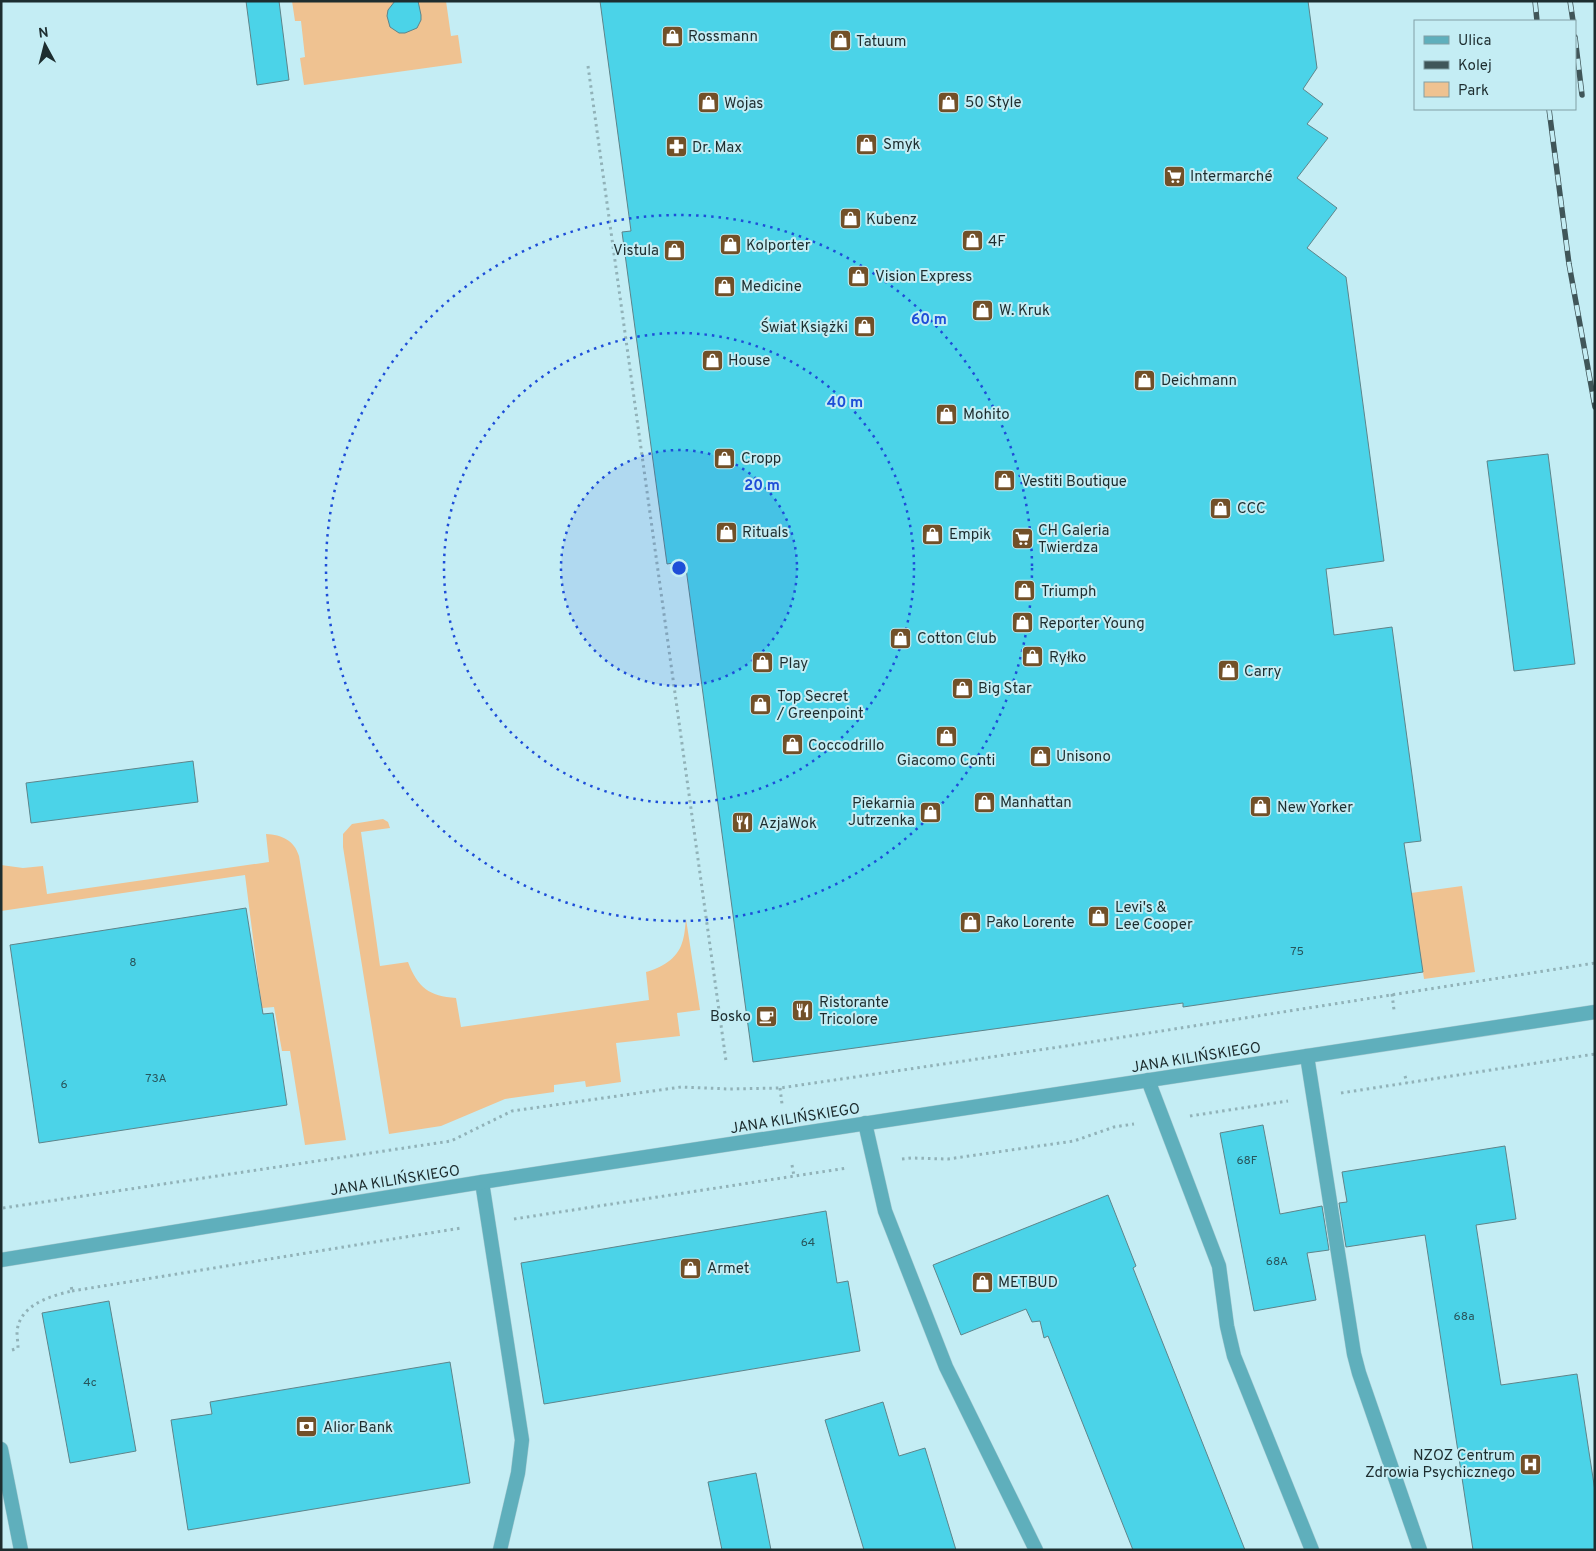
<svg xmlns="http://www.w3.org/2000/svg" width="1596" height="1551" font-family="Overpass,sans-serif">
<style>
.green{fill:#efc291}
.building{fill:#4bd3e8;stroke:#5e848a}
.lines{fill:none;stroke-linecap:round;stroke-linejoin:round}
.service-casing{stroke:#a6cad1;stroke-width:15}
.tertiary-casing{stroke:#a6cad1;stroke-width:15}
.path{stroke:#91b2b8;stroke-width:3;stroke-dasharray:2.5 4;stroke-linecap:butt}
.service{stroke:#5fafbc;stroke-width:14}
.tertiary{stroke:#5fafbc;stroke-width:14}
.rail-casing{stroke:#405659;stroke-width:5.5}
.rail{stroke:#c4edf4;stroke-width:4;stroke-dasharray:11;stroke-linecap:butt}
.ring{fill:none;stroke:#1d4ed8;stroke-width:2.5;stroke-dasharray:2.5 5}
.labels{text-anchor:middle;stroke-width:4;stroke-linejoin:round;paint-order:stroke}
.number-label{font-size:12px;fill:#28565d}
.poi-label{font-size:15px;fill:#1d2d2f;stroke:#c4edf4;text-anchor:start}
.street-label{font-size:15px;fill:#1d2d2f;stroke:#c4edf4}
.centre{fill:#1d4ed8;stroke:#c4edf4;stroke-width:2.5}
.ring-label{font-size:15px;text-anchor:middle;font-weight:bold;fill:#1d4ed8;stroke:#c4edf4;stroke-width:4;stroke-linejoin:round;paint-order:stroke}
</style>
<rect width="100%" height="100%" fill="#c4edf4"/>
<g class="green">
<polygon points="292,1 446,1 451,36 458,35 462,63 304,85 300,58 305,57 301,21 295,21"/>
<path d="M383 819 388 822 390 828 361 832 380 966 408 962C418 988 429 996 456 998L461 1027 649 1000 646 972C661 968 677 959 682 943 685 935 685 926 686 919L700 1010 677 1013 680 1036 616 1043 621 1082 586 1087 585 1081 554 1085V1092L505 1099 441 1126 389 1134 343 847V834L352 824Z"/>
<path d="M266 834C282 835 294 840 299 856L346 1140 305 1145 290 1051H282L274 1007 262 1008 245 875 1 911V865L23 868 43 866 47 894 269 862Z"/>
<polygon points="1462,886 1475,972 1424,979 1411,893"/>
</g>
<g class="building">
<polygon points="246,1 279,1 289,80 257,85"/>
<polygon points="395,1 418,1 421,15 421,20 417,28 405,33 399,33 390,27 387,16 388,10"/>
<polygon points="600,1 1308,1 1317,68 1303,89 1323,104 1307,124 1328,138 1297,178 1337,208 1307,248 1346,277 1384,561 1326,569 1334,635 1392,627 1421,841 1404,843 1423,972 1183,1007 1183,1003 753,1062 685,561 667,564 622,232 631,231"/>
<polygon points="1548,454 1575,664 1514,671 1487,461"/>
<polygon points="193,761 198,802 31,823 26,783"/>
<polygon points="246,908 263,1014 273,1013 287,1105 39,1143 10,945"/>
<polygon points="1263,1125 1280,1214 1322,1206 1329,1250 1307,1253 1316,1300 1254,1311 1220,1133"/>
<polygon points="1505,1146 1516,1219 1476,1225 1501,1385 1577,1374 1595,1491 1595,1550 1473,1550 1425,1235 1346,1247 1339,1203 1347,1202 1342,1172"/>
<polygon points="1108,1195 1136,1266 1133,1268 1245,1550 1133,1550 1048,1336 1044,1338 1040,1321 1032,1322 1026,1309 961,1335 933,1265"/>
<polygon points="826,1211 837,1283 848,1281 860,1351 544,1404 521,1263"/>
<polygon points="109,1301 136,1451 70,1463 42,1313"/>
<polygon points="450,1362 470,1483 188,1530 171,1420 212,1414 210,1402"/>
<polygon points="883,1402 899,1456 925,1448 956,1550 864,1550 825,1420"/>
<polygon points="756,1473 771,1550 722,1550 708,1482"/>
</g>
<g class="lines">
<defs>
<g id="service">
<polyline points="1307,1056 1354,1354 1359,1373 1420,1550"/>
<polyline points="1148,1080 1219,1266 1227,1326 1234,1356 1312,1550"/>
<polyline points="865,1123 885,1211 946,1367 1036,1550"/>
<polyline points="482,1182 522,1440 518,1473 500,1550"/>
</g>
<g id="tertiary">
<polyline points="1,1260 482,1182 1595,1012"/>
<polyline points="1,1449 21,1550"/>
</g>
</defs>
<use href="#service" class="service-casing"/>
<use href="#tertiary" class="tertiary-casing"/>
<g class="path">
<polyline points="588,66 726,1061"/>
<polyline points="1392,994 1394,1010"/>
<polyline points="1405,1076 1407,1083"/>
<polyline points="780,1088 782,1104"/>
<polyline points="1341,1093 1595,1054"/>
<polyline points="1190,1116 1288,1101"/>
<polyline points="902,1159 911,1158 948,1159 1074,1141 1114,1127 1134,1124"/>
<polyline points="792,1165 794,1176"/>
<polyline points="3,1208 451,1141 512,1111 681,1087 729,1089 780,1088 1066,1046 1595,963"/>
<polyline points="514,1219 847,1168"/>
<polyline points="72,1291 461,1228"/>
<path d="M12 1350 18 1348C18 1343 17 1337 17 1332 19 1305 50 1296 72 1291L71 1285"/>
</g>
<use href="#service" class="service"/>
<use href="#tertiary" class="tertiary"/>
<defs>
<g id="rail">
<polyline points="1535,1 1537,21"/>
<polyline points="1570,1 1573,21"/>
<polyline points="1575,37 1582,95"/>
<polyline points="1549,109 1569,264 1595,407"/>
</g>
</defs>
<use href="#rail" class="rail-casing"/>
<use href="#rail" class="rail"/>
</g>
<circle cx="679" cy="568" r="118" fill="#1d4ed8" fill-opacity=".12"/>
<g class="ring">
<circle cx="679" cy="568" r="118"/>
<circle cx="679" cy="568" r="235"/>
<circle cx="679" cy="568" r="353"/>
</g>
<defs>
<symbol id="shop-square" viewBox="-11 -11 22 22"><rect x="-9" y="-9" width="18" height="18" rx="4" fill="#725028" stroke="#c4edf4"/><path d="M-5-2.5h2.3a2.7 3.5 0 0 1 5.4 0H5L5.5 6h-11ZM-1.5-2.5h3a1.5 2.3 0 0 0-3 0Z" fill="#fff"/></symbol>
<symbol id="pharmacy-square" viewBox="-11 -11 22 22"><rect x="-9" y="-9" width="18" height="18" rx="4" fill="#725028" stroke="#c4edf4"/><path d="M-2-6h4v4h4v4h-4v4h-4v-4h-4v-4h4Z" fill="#fff"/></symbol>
<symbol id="supermarket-square" viewBox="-11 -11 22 22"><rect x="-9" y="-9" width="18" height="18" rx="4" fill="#725028" stroke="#c4edf4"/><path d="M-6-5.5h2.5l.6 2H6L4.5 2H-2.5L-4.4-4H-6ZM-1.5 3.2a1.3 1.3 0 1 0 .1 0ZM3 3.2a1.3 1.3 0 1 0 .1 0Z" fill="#fff"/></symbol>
<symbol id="restaurant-square" viewBox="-11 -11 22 22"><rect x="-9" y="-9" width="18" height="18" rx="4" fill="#725028" stroke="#c4edf4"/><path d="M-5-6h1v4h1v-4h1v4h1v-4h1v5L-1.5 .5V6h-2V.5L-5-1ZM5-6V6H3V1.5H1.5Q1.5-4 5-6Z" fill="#fff"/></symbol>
<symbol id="cafe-square" viewBox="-11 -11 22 22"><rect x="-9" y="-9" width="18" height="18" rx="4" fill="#725028" stroke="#c4edf4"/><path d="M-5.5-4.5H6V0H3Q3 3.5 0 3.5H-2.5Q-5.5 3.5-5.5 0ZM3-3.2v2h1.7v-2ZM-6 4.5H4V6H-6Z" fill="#fff"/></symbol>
<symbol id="bank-square" viewBox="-11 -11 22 22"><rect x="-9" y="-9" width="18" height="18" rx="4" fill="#725028" stroke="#c4edf4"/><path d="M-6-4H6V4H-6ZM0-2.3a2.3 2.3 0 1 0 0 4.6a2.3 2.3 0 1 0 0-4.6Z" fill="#fff"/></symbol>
<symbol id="hospital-square" viewBox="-11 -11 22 22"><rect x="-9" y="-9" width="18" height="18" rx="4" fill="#725028" stroke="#c4edf4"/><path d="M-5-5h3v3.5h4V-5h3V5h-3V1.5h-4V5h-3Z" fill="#fff"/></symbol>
</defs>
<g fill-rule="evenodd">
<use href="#shop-square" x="660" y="24" width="25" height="25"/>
<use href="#shop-square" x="828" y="28" width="25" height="25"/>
<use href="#shop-square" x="936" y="90" width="25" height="25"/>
<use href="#shop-square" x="696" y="90" width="25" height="25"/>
<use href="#shop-square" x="854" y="132" width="25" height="25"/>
<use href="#pharmacy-square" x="664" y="134" width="25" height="25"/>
<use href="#supermarket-square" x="1162" y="164" width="25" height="25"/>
<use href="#shop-square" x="838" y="206" width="25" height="25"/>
<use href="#shop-square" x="960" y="228" width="25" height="25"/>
<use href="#shop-square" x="718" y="232" width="25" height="25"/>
<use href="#shop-square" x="662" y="238" width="25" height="25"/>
<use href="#shop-square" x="846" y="264" width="25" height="25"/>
<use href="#shop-square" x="712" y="274" width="25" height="25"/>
<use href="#shop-square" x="970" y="298" width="25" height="25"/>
<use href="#shop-square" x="852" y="314" width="25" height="25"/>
<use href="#shop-square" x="700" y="348" width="25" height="25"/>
<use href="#shop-square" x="1132" y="368" width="25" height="25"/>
<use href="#shop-square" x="934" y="402" width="25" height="25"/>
<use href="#shop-square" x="712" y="446" width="25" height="25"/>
<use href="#shop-square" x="992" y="468" width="25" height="25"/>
<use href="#shop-square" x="1208" y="496" width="25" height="25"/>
<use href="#shop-square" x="714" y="520" width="25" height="25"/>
<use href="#shop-square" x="920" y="522" width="25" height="25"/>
<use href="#supermarket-square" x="1010" y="526" width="25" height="25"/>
<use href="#shop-square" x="1012" y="578" width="25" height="25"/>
<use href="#shop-square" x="1010" y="610" width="25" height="25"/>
<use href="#shop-square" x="888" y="626" width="25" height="25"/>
<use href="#shop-square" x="1020" y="644" width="25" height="25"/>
<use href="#shop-square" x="750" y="650" width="25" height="25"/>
<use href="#shop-square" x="1216" y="658" width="25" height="25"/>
<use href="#shop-square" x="950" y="676" width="25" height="25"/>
<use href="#shop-square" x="748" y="692" width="25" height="25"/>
<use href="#shop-square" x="934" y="724" width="25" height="25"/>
<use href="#shop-square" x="780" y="732" width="25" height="25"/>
<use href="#shop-square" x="1028" y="744" width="25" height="25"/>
<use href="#shop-square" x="972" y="790" width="25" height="25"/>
<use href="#shop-square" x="1248" y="794" width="25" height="25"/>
<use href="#shop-square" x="918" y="800" width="25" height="25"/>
<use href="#restaurant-square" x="730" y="810" width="25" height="25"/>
<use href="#shop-square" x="1086" y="904" width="25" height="25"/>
<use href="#shop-square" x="958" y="910" width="25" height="25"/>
<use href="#restaurant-square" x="790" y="998" width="25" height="25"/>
<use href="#cafe-square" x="754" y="1004" width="25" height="25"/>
<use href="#shop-square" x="678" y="1256" width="25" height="25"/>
<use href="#shop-square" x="970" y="1270" width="25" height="25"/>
<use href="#bank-square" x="294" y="1414" width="25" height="25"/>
<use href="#hospital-square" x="1518" y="1452" width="25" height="25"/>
</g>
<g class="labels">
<g class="number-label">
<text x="1297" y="955">75</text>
<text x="133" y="966">8</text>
<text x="156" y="1082">73A</text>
<text x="64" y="1088">6</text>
<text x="1247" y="1164">68F</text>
<text x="808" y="1246">64</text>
<text x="1277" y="1265">68A</text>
<text x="1464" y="1320">68a</text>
<text x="90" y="1386">4c</text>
</g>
<g class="poi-label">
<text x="688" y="41">Rossmann</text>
<text x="856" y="46">Tatuum</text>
<text x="965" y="107">50 Style</text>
<text x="724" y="108">Wojas</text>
<text x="883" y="149">Smyk</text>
<text x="692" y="152">Dr. Max</text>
<text x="1190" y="181">Intermarché</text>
<text x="866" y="224">Kubenz</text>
<text x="988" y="246">4F</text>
<text x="746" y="250">Kolporter</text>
<text x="659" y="255" text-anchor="end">Vistula</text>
<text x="875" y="281">Vision Express</text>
<text x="741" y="291">Medicine</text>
<text x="999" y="315">W. Kruk</text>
<text x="848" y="332" text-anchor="end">Świat Książki</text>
<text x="728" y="365">House</text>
<text x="1161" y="385">Deichmann</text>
<text x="963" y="419">Mohito</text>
<text x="741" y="463">Cropp</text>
<text x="1021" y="486">Vestiti Boutique</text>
<text x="1237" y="513">CCC</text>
<text x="1038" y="535">CH Galeria<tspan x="1038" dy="17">Twierdza</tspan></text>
<text x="742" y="537">Rituals</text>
<text x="949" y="539">Empik</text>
<text x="1041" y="596">Triumph</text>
<text x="1039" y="628">Reporter Young</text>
<text x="917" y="643">Cotton Club</text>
<text x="1049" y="662">Ryłko</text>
<text x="779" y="668">Play</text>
<text x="1244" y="676">Carry</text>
<text x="978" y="693">Big Star</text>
<text x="777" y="701">Top Secret<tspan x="777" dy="17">/ Greenpoint</tspan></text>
<text x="808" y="750">Coccodrillo</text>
<text x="1056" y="761">Unisono</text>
<text x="946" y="765" text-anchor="middle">Giacomo Conti</text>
<text x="1000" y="807">Manhattan</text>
<text x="915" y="808" text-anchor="end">Piekarnia<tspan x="915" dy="17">Jutrzenka</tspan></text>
<text x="1277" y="812">New Yorker</text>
<text x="759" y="828">AzjaWok</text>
<text x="1115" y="912">Levi's &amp;<tspan x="1115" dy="17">Lee Cooper</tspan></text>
<text x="986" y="927">Pako Lorente</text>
<text x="819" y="1007">Ristorante<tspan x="819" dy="17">Tricolore</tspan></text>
<text x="751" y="1021" text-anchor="end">Bosko</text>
<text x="707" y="1273">Armet</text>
<text x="998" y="1287">METBUD</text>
<text x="323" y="1432">Alior Bank</text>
<text x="1515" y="1460" text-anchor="end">NZOZ Centrum<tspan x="1515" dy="17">Zdrowia Psychicznego</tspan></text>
</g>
<g class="street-label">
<text transform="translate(1196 1057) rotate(-9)" y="5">JANA KILIŃSKIEGO</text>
<text transform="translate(795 1118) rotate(-9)" y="5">JANA KILIŃSKIEGO</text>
<text transform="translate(395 1180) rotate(-9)" y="5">JANA KILIŃSKIEGO</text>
</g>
</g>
<circle cx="679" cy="568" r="8" class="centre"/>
<g class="ring-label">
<text x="929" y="324">60 m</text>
<text x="845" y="407">40 m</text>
<text x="762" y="490">20 m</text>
</g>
<rect width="1596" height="1551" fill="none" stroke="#1d2d2f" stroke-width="5"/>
<rect x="1414" y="20" width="162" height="90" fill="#c4edf4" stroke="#81a0a5"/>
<rect x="1424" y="36" width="25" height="8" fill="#5fafbc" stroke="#81a0a5"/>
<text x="1458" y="45" font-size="15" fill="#1d2d2f">Ulica</text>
<rect x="1424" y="61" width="25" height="8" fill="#405659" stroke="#81a0a5"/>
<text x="1458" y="70" font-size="15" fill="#1d2d2f">Kolej</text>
<rect x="1424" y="82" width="25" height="15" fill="#efc291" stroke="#81a0a5"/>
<text x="1458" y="95" font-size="15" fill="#1d2d2f">Park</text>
<g transform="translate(45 45) rotate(353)" stroke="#c4edf4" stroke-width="4" paint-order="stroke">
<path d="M0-4L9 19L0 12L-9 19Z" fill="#1d2d2f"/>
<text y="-8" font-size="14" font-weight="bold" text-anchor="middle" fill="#1d2d2f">N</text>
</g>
</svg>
